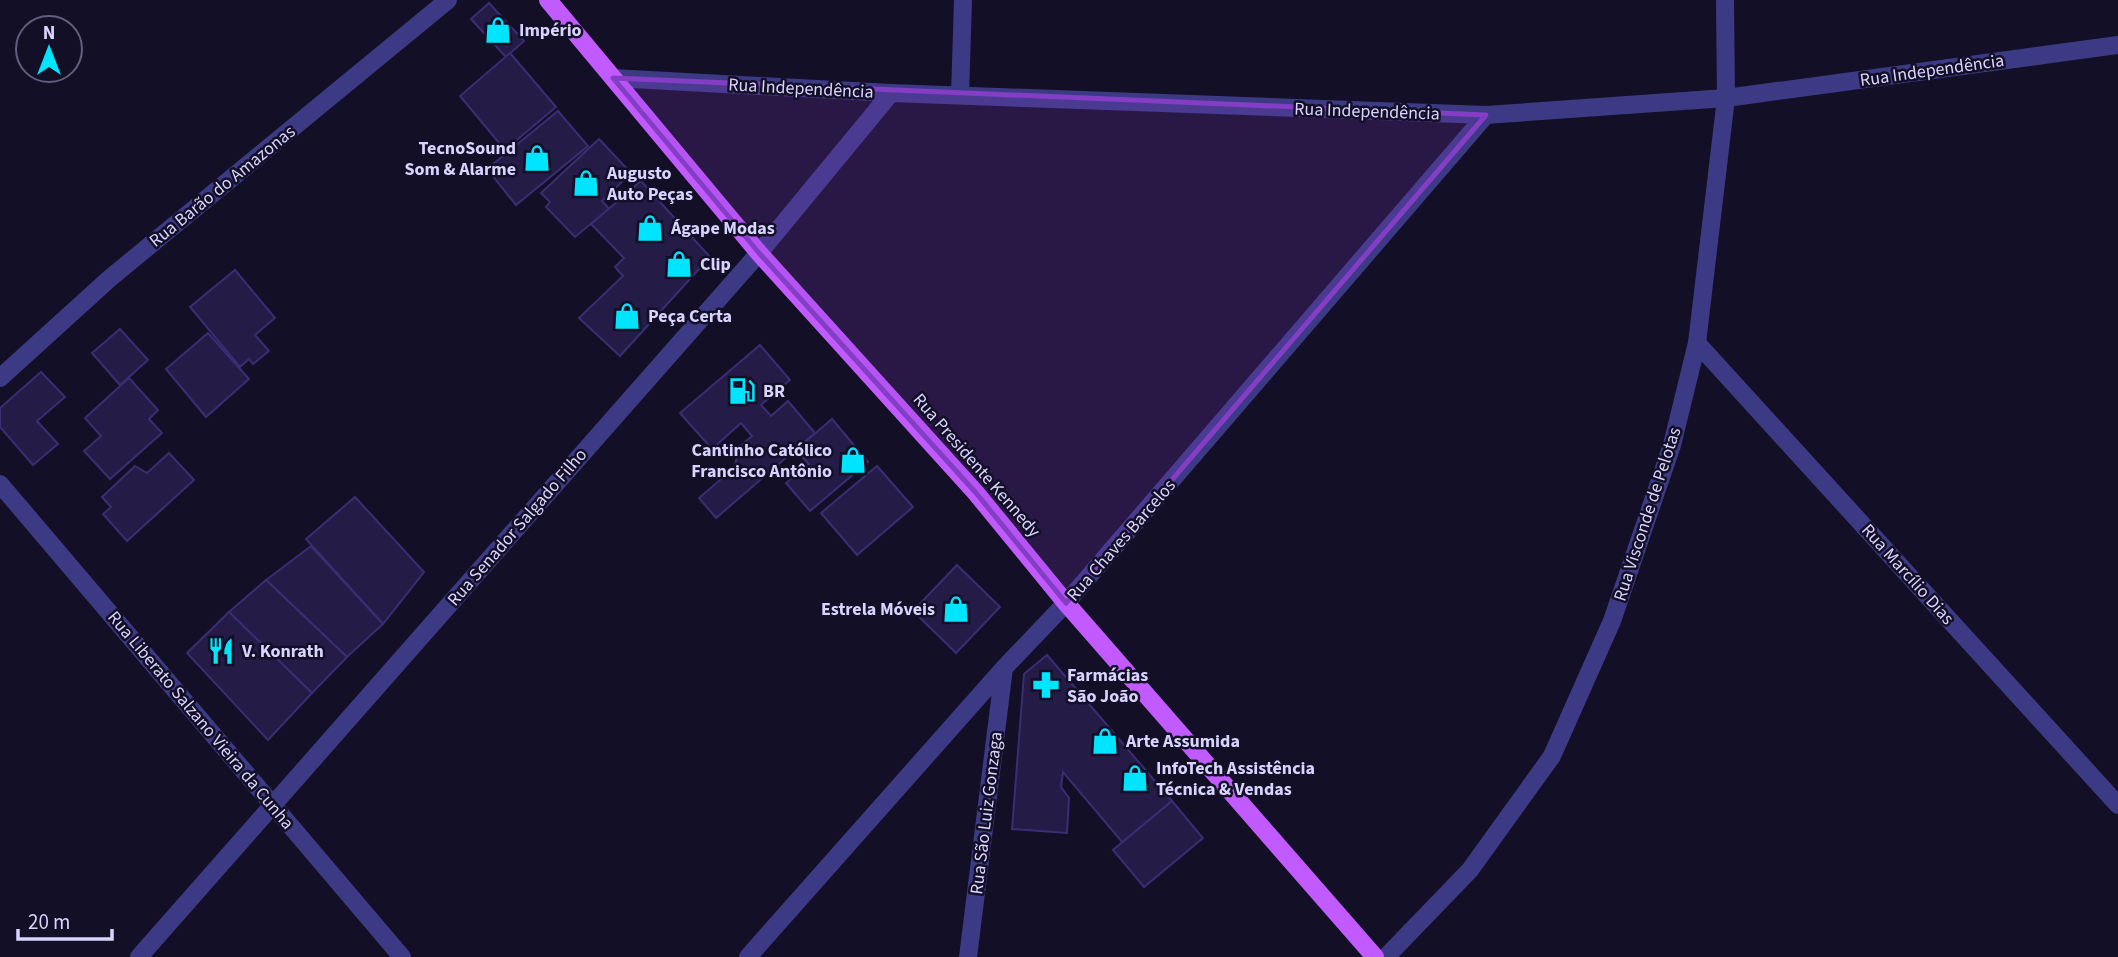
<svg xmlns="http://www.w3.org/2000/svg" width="2118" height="957" font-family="'Source Sans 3',sans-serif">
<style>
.building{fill:#241b47;stroke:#3b2d73;stroke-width:2}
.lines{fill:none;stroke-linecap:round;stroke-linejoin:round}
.minor{stroke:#3d3a85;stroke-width:18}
.major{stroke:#c25bff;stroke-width:18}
.marked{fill:#843dc5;fill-opacity:0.2;stroke:#843dc5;stroke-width:5;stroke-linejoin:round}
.labels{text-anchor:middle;stroke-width:5;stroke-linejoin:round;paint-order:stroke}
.poi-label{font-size:18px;font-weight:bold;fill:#d9d4ff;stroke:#130f26;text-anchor:start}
.street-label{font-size:18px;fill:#d9d4ff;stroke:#130f26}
</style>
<rect width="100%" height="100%" fill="#130f26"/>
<g class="building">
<polygon points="489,3 524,41 506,57 471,19"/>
<polygon points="510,53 556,107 505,150 460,96"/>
<polygon points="558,111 588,146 516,205 487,169"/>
<polygon points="599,139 631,173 602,201 609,209 575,237 546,207 550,202 541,193"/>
<polygon points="641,181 710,257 620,356 579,318 623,276 615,267 624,258 591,224"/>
<polygon points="235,270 275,318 255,335 269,351 253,364 249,359 240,367 190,307"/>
<polygon points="120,329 148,360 120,385 92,353"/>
<polygon points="208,333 249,379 206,417 166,369"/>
<polygon points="760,345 790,380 761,405 771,416 788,401 815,433 716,518 699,498 735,467 738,448 752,436 741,423 712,449 680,413"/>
<polygon points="41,372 65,397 37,421 58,444 33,465 0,427 0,408"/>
<polygon points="129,378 158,410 149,419 162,433 110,479 84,451 101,436 85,418"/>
<polygon points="832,419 868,462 810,511 786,483 809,464 796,450"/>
<polygon points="169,453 194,480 127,541 103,514 111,507 102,497 135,466 147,473"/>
<polygon points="877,466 913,507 857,555 821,513"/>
<polygon points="355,497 424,572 383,624 306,539"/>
<polygon points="311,546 383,624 347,657 266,580"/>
<polygon points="957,565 1000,607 956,653 913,611"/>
<polygon points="266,580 347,657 312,693 229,612"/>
<polygon points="229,612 312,693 268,740 187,653"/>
<polygon points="1047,655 1172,801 1123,843 1063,772 1061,787 1069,798 1067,833 1012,829 1024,674"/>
<polygon points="1172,801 1203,838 1144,887 1113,850"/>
</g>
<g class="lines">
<g class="minor">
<polyline points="613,78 891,93 1486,115 1726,98 2118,45"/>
<polyline points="960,95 963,0"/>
<polyline points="1697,343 2118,805"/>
<polyline points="0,378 109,279 448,0"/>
<polyline points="0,484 402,957"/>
<polyline points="139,957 759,253 891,93"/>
<polyline points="748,957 1004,668 1066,603 1486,115"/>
<polyline points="968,957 1004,668"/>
<polyline points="1386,957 1470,870 1552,756 1612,621 1672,445 1697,343 1726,98 1725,0"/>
</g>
<polyline class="major" points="548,0 759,253 976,493 1066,603 1375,957"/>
</g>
<path class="marked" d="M613 78 1486 115 1066 603 976 493 759 253Z"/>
<defs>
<symbol id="shop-bare" viewBox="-9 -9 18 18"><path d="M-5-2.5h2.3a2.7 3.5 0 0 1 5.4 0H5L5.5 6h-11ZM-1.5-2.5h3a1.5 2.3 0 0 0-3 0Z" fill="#00e5ff" stroke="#130f26" stroke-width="2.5" paint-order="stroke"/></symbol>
<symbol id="fuel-bare" viewBox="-9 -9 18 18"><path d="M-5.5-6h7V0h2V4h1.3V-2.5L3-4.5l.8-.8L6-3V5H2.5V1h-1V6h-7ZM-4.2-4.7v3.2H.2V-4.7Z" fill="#00e5ff" stroke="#130f26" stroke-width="2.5" paint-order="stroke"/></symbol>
<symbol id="restaurant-bare" viewBox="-9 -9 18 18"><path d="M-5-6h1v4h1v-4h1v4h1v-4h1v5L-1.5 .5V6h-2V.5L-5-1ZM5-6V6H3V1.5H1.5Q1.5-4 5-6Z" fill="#00e5ff" stroke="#130f26" stroke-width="2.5" paint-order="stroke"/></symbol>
<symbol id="pharmacy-bare" viewBox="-9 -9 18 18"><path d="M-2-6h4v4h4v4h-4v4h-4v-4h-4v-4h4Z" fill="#00e5ff" stroke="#130f26" stroke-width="2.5" paint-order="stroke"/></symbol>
</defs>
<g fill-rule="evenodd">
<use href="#shop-bare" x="479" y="11" width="38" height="38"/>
<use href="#shop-bare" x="518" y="139" width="38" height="38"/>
<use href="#shop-bare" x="567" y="164" width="38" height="38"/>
<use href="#shop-bare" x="631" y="209" width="38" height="38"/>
<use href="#shop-bare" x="660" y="245" width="38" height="38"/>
<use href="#shop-bare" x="608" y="297" width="38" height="38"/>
<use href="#fuel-bare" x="723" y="372" width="38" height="38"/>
<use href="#shop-bare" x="834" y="441" width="38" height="38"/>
<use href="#shop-bare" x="937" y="590" width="38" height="38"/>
<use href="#restaurant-bare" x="202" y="632" width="38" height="38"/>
<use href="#pharmacy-bare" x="1027" y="666" width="38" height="38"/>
<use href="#shop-bare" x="1086" y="722" width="38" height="38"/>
<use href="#shop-bare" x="1116" y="759" width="38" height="38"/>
</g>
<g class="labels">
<g class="poi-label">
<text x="519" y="36">Império</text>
<text x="516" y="154" text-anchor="end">TecnoSound<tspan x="516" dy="21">Som &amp; Alarme</tspan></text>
<text x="607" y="179">Augusto<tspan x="607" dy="21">Auto Peças</tspan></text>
<text x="671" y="234">Ágape Modas</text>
<text x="700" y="270">Clip</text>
<text x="648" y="322">Peça Certa</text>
<text x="763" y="397">BR</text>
<text x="832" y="456" text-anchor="end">Cantinho Católico<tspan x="832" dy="21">Francisco Antônio</tspan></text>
<text x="935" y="615" text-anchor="end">Estrela Móveis</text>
<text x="242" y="657">V. Konrath</text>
<text x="1067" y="681">Farmácias<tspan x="1067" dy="21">São João</tspan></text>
<text x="1126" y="747">Arte Assumida</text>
<text x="1156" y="774">InfoTech Assistência<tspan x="1156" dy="21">Técnica &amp; Vendas</tspan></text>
</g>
<g class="street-label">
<text transform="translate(1932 70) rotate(-8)" y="6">Rua Independência</text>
<text transform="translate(801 88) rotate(3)" y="6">Rua Independência</text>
<text transform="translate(1367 111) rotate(2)" y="6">Rua Independência</text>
<text transform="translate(222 186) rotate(-39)" y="6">Rua Barão do Amazonas</text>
<text transform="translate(977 465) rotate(49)" y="6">Rua Presidente Kennedy</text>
<text transform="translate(1647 514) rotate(-72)" y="6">Rua Visconde de Pelotas</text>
<text transform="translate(517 527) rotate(-49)" y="6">Rua Senador Salgado Filho</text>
<text transform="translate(1121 540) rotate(-49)" y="6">Rua Chaves Barcelos</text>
<text transform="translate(1908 574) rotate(48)" y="6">Rua Marcílio Dias</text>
<text transform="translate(201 720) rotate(50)" y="6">Rua Liberato Salzano Vieira da Cunha</text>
<text transform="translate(986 813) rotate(-83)" y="6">Rua São Luiz Gonzaga</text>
</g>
</g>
<g transform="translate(49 49)"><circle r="33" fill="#130f26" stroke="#625e7d" stroke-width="2"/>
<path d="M0-5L12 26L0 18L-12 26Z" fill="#00e5ff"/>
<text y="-10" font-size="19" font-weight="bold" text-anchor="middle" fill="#d9d4ff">N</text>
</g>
<path d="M18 929v10h94v-10" fill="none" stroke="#d9d4ff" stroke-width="3.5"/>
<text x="28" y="929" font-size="21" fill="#d9d4ff" stroke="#130f26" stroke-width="5" paint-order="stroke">20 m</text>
</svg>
